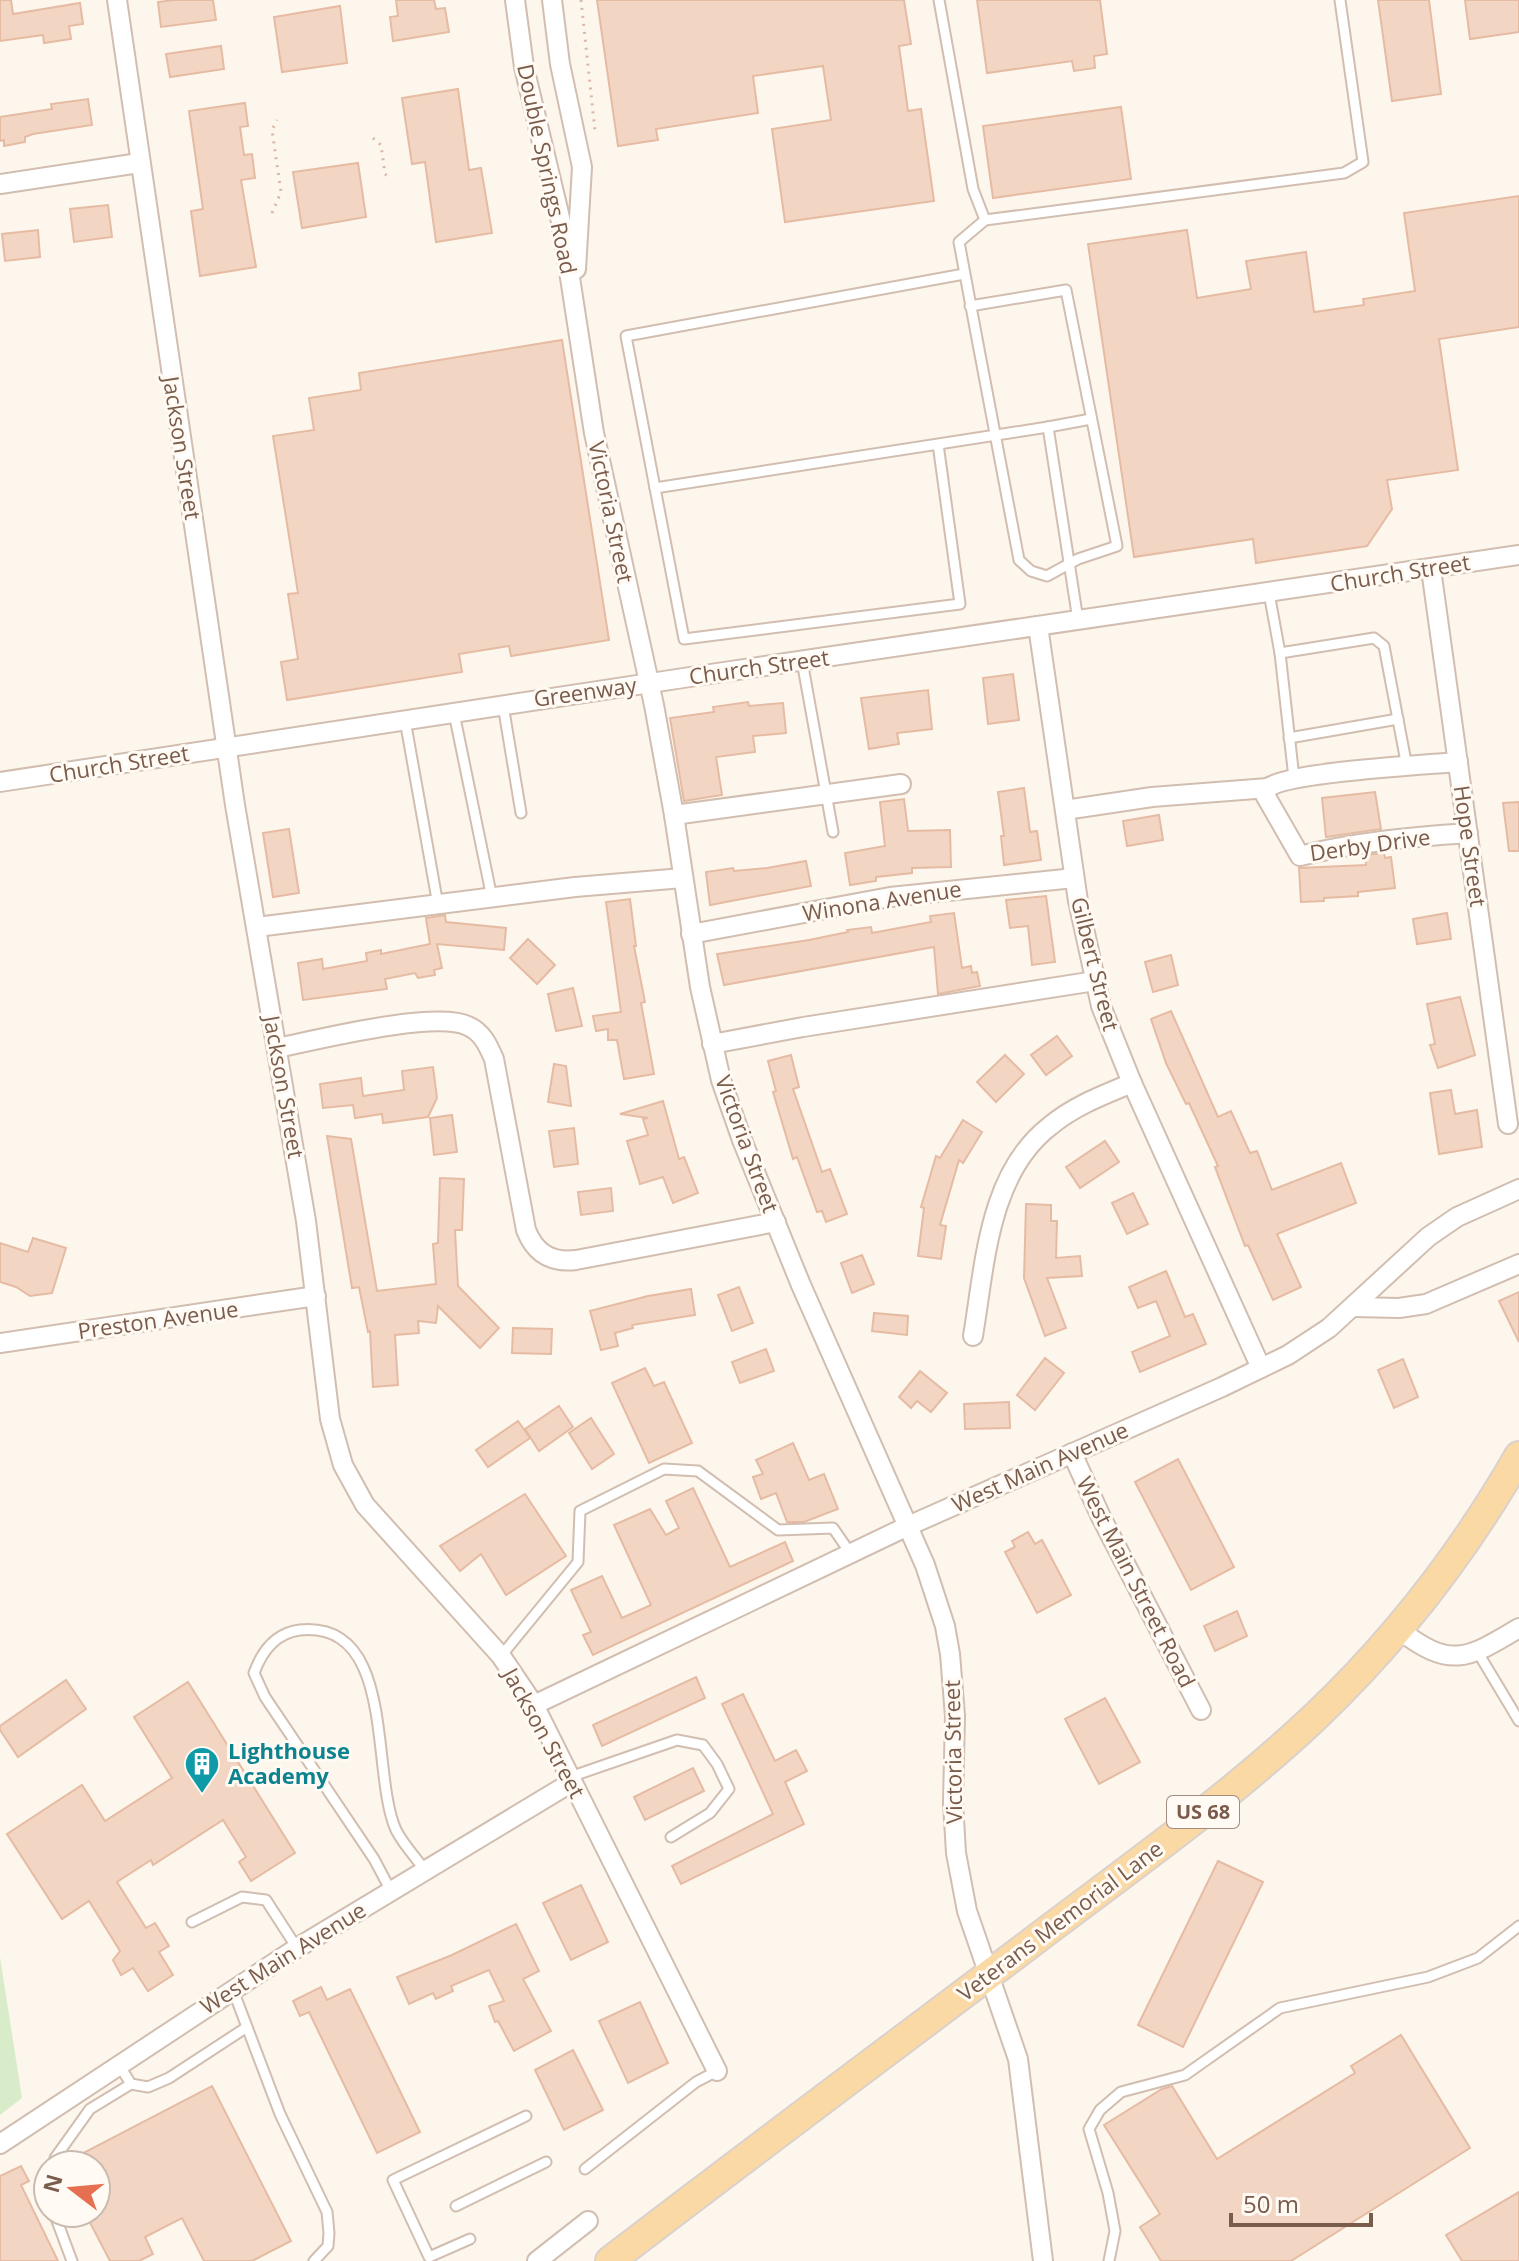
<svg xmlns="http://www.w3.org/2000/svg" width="1519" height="2261" font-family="'Open Sans',sans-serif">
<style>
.green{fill:#d8ecc9}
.building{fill:#f3d5c3;stroke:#e6bba3;stroke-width:2}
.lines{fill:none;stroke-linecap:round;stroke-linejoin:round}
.lane-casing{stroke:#d1beb0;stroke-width:13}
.street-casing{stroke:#d1beb0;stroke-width:22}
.primary-casing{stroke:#dad1cd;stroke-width:32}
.path{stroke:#d9b8a5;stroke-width:3;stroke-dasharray:2 6;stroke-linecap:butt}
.lane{stroke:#fff;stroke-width:9}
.street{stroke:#fff;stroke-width:18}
.primary{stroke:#fbd9a5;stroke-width:28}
.labels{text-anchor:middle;stroke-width:6;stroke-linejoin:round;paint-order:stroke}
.shield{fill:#fffaf3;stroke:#a28b7f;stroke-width:2}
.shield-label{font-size:20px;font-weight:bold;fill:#7a5c4d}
.street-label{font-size:22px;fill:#7a5c4d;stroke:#fffaf3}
.culture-label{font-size:22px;font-weight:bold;fill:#0d838f;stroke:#fffaf3;text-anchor:start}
</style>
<rect width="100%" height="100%" fill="#fdf6ec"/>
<polygon class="green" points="0,1957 22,2098 0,2115"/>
<g class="building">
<polygon points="0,0 11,0 13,14 80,3 83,24 69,26 71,39 44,43 43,35 0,41"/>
<polygon points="174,0 213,0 216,20 161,27 158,2"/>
<polygon points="396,0 434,0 436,9 445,8 449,32 393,41 390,17 398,16"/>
<polygon points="597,0 904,0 911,44 899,46 908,111 921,109 934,201 785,222 772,129 831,120 823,66 753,76 758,113 656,129 658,140 618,146"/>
<polygon points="977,0 1100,0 1107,54 1094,56 1095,68 1074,71 1072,61 987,73"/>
<polygon points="1378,0 1429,0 1441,94 1392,101"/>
<polygon points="1465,0 1519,0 1519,32 1470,39"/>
<polygon points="340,6 347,63 282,72 274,17"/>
<polygon points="221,46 224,69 170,77 166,54"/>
<polygon points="458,89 469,170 481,168 492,233 436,242 425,162 412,164 402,98"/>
<polygon points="88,99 92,125 33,134 25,137 25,142 4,146 4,140 0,141 0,117 52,109 51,104"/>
<polygon points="245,103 248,126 240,127 244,155 252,154 255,178 241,180 256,267 200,276 191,211 203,209 189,111"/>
<polygon points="1121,107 1131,179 993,198 983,126"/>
<polygon points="358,163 366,217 302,228 293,172"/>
<polygon points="1519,196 1519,327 1439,339 1458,470 1387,480 1392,509 1367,546 1256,563 1253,539 1134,557 1088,244 1187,230 1197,298 1251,289 1246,261 1306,252 1314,312 1364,305 1363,299 1415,291 1404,213"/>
<polygon points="108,205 112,237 74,242 70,209"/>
<polygon points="38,230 40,257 5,261 2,234"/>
<polygon points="562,340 609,640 511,656 509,646 459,654 462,672 287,700 281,662 298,659 288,594 298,593 273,436 314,430 309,398 361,390 359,373"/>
<polygon points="1013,674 1019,720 988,724 983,678"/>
<polygon points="928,690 932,729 897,733 899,744 869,749 861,698"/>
<polygon points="748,702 749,706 783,703 786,733 753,736 755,752 716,757 722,795 684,801 670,718 714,712 713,707"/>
<polygon points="1024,788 1030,832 1037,831 1041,860 1004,865 1001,836 1004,836 998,792"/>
<polygon points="1375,792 1381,829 1326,837 1322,798"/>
<polygon points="904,799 908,831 950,830 951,867 912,868 912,873 876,877 876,881 850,885 845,853 885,846 880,802"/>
<polygon points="1519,802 1519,851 1509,851 1503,803"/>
<polygon points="1159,815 1163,840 1127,846 1123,821"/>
<polygon points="289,829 299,893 273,897 263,833"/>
<polygon points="1384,853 1385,858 1391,857 1395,888 1358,892 1358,896 1324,898 1324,901 1301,902 1299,868 1366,865 1365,855"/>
<polygon points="806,861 811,886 710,905 706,872 733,868 734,871 767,868"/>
<polygon points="1046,896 1055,962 1032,965 1028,926 1010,928 1006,900"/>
<polygon points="630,899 636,946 634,946 645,1002 641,1003 654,1074 624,1079 617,1040 608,1040 608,1029 596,1031 593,1016 621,1012 606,902"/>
<polygon points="954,913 962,968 971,966 972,973 977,972 980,986 938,994 934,947 724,985 717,954 809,940 848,932 847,930 871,927 872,933 931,922 930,916"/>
<polygon points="1447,913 1451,939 1417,944 1413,919"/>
<polygon points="445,915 446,922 506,928 504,950 437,944 442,968 434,970 435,975 418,978 415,973 385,979 387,989 303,1000 298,963 322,959 323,969 367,961 366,953 381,950 381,954 430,944 426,918"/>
<polygon points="528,939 555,965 537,984 510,958"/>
<polygon points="1171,955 1178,985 1153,992 1145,962"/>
<polygon points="573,988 582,1026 556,1031 548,994"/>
<polygon points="1460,997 1475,1055 1438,1068 1430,1045 1435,1044 1427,1004"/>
<polygon points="1171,1011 1218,1117 1231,1111 1250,1153 1257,1151 1272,1190 1341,1163 1356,1203 1277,1234 1301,1287 1273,1300 1248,1245 1245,1246 1215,1167 1218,1166 1189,1103 1186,1104 1166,1063 1151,1019"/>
<polygon points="1057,1036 1072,1056 1046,1075 1031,1055"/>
<polygon points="791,1055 799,1087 793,1089 822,1172 830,1169 847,1214 826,1222 822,1211 817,1212 797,1157 793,1159 773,1092 776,1091 768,1061"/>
<polygon points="1005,1055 1024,1074 996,1102 977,1082"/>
<polygon points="554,1064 566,1066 571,1106 548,1102"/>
<polygon points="433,1067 437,1098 428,1117 383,1123 382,1114 355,1118 353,1105 323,1108 320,1084 361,1078 363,1096 404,1090 402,1071"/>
<polygon points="1451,1090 1455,1114 1477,1110 1482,1147 1439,1154 1430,1093"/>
<polygon points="663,1101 679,1159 684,1157 698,1193 673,1203 663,1177 640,1184 627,1141 648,1135 643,1119 648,1118 620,1114"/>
<polygon points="452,1115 457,1152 434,1155 430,1118"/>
<polygon points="963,1120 982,1132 963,1163 959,1160 940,1225 946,1226 941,1259 918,1256 924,1208 921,1207 936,1156 940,1158"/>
<polygon points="574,1128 578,1164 554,1167 549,1131"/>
<polygon points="327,1136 351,1139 377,1291 436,1284 433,1244 438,1243 440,1178 464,1179 462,1230 455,1230 458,1286 499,1328 480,1348 438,1306 436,1323 418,1321 419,1333 395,1335 398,1385 373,1387 370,1331 368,1332 359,1287 352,1288"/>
<polygon points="1105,1141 1119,1162 1080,1188 1066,1167"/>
<polygon points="611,1188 613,1211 581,1215 578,1192"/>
<polygon points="1133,1193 1148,1224 1127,1234 1112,1203"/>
<polygon points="1026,1204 1051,1205 1051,1221 1057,1221 1056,1258 1080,1256 1082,1276 1047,1278 1066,1328 1045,1336 1024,1278"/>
<polygon points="33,1238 66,1248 52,1293 30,1296 16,1287 0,1282 0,1243 28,1252"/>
<polygon points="862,1255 874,1284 852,1293 841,1263"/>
<polygon points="1166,1271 1185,1317 1193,1314 1206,1344 1140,1372 1132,1352 1170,1336 1156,1301 1138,1308 1129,1287"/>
<polygon points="739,1287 753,1323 732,1331 718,1295"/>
<polygon points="691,1289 695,1315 632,1325 633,1328 615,1333 618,1346 601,1350 590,1311 648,1296"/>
<polygon points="1519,1292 1519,1342 1499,1301"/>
<polygon points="874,1313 908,1316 907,1335 872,1331"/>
<polygon points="513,1328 552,1329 551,1354 512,1353"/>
<polygon points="766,1349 774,1371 740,1383 732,1362"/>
<polygon points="1045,1358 1064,1373 1035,1410 1017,1395"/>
<polygon points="1403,1359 1418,1397 1394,1408 1378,1370"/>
<polygon points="645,1368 654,1386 664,1382 692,1443 649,1463 612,1383"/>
<polygon points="920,1371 947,1393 931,1412 917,1401 911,1408 899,1397"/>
<polygon points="1009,1402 1010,1428 965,1429 964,1404"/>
<polygon points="559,1406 573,1427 539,1451 525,1429"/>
<polygon points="591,1418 614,1454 592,1469 569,1433"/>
<polygon points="518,1421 530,1438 488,1467 476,1450"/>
<polygon points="793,1443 809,1480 824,1474 838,1509 804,1522 787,1522 776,1493 761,1499 753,1477 763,1474 756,1460"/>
<polygon points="1178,1459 1234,1567 1191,1590 1135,1482"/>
<polygon points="693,1488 730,1567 785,1542 793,1561 593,1655 583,1635 591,1632 571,1590 602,1576 622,1618 651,1605 614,1525 650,1509 666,1535 679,1528 666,1501"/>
<polygon points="525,1494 566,1556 506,1595 481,1554 460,1571 440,1546"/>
<polygon points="1028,1532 1035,1544 1042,1540 1071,1595 1037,1613 1005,1552 1015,1547 1012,1541"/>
<polygon points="1237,1611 1247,1636 1215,1651 1204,1626"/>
<polygon points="696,1677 705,1698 602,1746 593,1725"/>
<polygon points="66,1680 86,1709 18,1757 0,1730 0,1726"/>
<polygon points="188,1682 295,1853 251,1881 239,1862 246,1857 223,1820 153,1865 151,1860 117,1882 146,1928 155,1923 169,1946 159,1952 173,1975 148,1991 133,1968 121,1975 113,1960 120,1951 89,1901 62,1919 7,1834 82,1785 105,1821 172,1778 134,1717"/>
<polygon points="743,1694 775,1761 796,1750 807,1771 785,1782 804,1824 681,1884 672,1866 773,1814 722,1704"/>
<polygon points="1105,1698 1140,1762 1099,1784 1065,1719"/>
<polygon points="693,1768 704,1791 645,1820 634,1797"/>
<polygon points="1218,1861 1263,1882 1183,2047 1138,2025"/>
<polygon points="581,1885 608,1942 571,1960 543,1903"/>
<polygon points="516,1924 539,1971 523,1979 551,2031 514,2051 498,2021 495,2022 489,2006 504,2001 489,1970 451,1986 453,1991 436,1999 433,1993 409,2004 397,1977 452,1955"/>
<polygon points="321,1987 327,2000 350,1989 420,2132 377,2153 309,2012 300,2016 293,2001"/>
<polygon points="640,2002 668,2063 628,2083 599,2021"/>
<polygon points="1401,2035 1470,2148 1291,2261 1161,2261 1140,2227 1160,2214 1104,2125 1162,2089 1172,2086 1217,2159 1355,2073 1351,2066"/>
<polygon points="573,2050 603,2110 564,2130 535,2070"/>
<polygon points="212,2086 291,2241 252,2261 204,2261 182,2218 145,2237 153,2254 139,2261 110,2261 85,2213 96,2213 96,2165 62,2164"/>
<polygon points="21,2166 29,2181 21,2185 58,2261 0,2261 0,2176"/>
<polygon points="1519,2192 1519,2261 1462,2261 1446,2235"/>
</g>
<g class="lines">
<defs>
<g id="lane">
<polyline points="939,0 973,189 985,220 1344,173 1363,162 1340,0"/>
<path d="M970 306 1066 290 1117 546 1078 559 1047 576 1031 571 1019 560C998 454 979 348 959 242L985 220"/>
<polyline points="1048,427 1091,419"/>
<polyline points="938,444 960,604 684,639 655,488 1048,427 1078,620"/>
<polyline points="655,488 626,336 964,274"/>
<polyline points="1269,593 1280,653 1374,638 1384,646 1407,767"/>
<polyline points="1280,653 1294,778"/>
<polyline points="802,661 833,832"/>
<polyline points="503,705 521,813"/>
<polyline points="454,713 492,898"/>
<polyline points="405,720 438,905"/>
<polyline points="1289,738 1398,719"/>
<polyline points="1477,1651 1519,1721"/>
<polyline points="501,1656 578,1562 580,1511 664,1469 698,1471 778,1530 833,1528 851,1554"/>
<polyline points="570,1777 677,1740 703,1745 717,1764 729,1789 710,1813 671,1837"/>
<path d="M391 1891 374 1859 265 1697 254 1673C262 1651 275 1633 300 1630 397 1621 370 1772 396 1830 403 1844 416 1858 425 1870"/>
<polyline points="192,1922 242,1897 266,1900 297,1948"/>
<polyline points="233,1990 280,2114 327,2212 329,2233 328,2246 314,2261"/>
<polyline points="119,2065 131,2084 148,2087 169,2078 247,2027"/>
<polyline points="55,2165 55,2158 90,2109 131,2084"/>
<polyline points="585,2169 696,2082 717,2071"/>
<polyline points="456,2206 546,2162"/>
<polyline points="54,2213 72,2261"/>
<polyline points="470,2239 429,2257 393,2180 526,2116"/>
<polyline points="1109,2261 1115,2231 1108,2193 1089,2129 1100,2110 1121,2092 1185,2075 1280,2008 1428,1977 1478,1958 1519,1926"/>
</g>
<g id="street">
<polyline points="117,0 235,805 306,1221 330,1419 343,1465 365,1505 501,1656 534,1705 717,2071"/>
<polyline points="515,0 524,67 562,226 594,433 654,705 674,815 700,987 721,1080 742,1140 801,1285 925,1565 945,1626 950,1654 955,1716 953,1802 956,1853 967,1911 1018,2059 1043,2261"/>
<polyline points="552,0 560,64 582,167 576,269"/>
<polyline points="0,184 139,163"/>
<polyline points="1431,569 1508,1124"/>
<polyline points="1038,626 1078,901 1101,1006 1132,1083 1261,1368"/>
<polyline points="0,782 690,677 1519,555"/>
<path d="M1268 788 1265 795 1300 856C1356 842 1411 837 1468 833"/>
<path d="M1065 810 1152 797 1268 788C1287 772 1424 765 1458 762"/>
<polyline points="674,815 901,784"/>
<polyline points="257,927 575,887 683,878"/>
<polyline points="691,934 890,897 1074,878"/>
<polyline points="712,1044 803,1027 1095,981"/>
<path d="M277 1048C316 1040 436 1010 468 1026 482 1032 488 1045 494 1059L526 1230C535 1253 551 1263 576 1260L776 1222"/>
<polyline points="1353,1307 1399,1308 1426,1304 1519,1264"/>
<path d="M973 1336C985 1265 988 1174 1050 1126 1074 1106 1103 1095 1132 1083"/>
<polyline points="0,1343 316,1296"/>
<polyline points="1072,1453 1101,1517 1201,1710"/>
<path d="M1398 1629C1450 1669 1466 1660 1519 1628"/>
<polyline points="534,1705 908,1526 1222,1387 1288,1355 1329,1328 1428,1237 1457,1217 1519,1189"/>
<polyline points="0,2144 297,1948 572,1782"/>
<polyline points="537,2261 588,2221"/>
</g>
<path id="primary" d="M610 2261C748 2155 888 2051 1027 1946 1124 1872 1226 1801 1315 1717 1396 1640 1464 1552 1519 1456"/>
</defs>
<use href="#lane" class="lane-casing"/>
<use href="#street" class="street-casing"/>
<use href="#primary" class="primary-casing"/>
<g class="path">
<polyline points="581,0 595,131"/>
<polyline points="373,138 381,145 385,174 391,179"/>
<polyline points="272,213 281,192 272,130 277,120"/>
</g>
<use href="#lane" class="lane"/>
<use href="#street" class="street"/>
<use href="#primary" class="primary"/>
</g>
<defs>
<symbol id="building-pin" viewBox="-11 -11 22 30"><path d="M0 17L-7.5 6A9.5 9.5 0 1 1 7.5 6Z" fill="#0f9aa8" stroke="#fffaf3"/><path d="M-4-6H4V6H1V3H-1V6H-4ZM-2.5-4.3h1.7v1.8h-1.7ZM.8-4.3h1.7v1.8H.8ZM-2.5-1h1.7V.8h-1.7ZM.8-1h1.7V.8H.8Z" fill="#fff"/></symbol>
</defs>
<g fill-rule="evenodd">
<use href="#building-pin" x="182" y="1744" width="40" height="54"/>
</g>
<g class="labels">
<rect class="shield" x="1167" y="1796" width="72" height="32" rx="6"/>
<g class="shield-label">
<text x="1203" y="1819">US 68</text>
</g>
<g class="street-label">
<text transform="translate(547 169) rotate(78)" y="8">Double Springs Road</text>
<text transform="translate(182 448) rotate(81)" y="8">Jackson Street</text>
<text transform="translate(611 512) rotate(78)" y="8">Victoria Street</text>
<text transform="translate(1400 573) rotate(-9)" y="8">Church Street</text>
<text transform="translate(759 667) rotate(-8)" y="8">Church Street</text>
<text transform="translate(585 692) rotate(-8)" y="8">Greenway</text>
<text transform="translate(119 764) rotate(-9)" y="8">Church Street</text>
<text transform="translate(1370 845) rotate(-8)" y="8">Derby Drive</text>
<text transform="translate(1470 846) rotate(82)" y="8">Hope Street</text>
<text transform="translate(882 901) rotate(-9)" y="8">Winona Avenue</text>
<text transform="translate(1095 964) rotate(76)" y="8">Gilbert Street</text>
<text transform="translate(284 1087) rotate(80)" y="8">Jackson Street</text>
<text transform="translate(747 1144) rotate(70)" y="8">Victoria Street</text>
<text transform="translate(158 1320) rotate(-8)" y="8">Preston Avenue</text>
<text transform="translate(1040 1467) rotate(-24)" y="8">West Main Avenue</text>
<text transform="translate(1136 1582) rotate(63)" y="8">West Main Street Road</text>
<text transform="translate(544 1733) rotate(61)" y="8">Jackson Street</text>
<text transform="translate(953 1752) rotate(-91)" y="8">Victoria Street</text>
<text transform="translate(1060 1921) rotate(-37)" y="8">Veterans Memorial Lane</text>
<text transform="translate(283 1958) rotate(-32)" y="8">West Main Avenue</text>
</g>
<g class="culture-label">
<text x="228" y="1759">Lighthouse<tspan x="228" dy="25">Academy</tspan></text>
</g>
</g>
<g transform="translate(72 2189) rotate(286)"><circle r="38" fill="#fffaf3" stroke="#cabbb1" stroke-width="2"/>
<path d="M0-6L14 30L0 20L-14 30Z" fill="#e76f51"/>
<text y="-12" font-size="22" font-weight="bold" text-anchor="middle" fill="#7a5c4d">N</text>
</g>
<path d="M1231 2213v12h140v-12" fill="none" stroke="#7a5c4d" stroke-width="4"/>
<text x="1243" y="2213" font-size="24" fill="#7a5c4d" stroke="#fffaf3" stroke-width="6" paint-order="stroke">50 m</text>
</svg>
